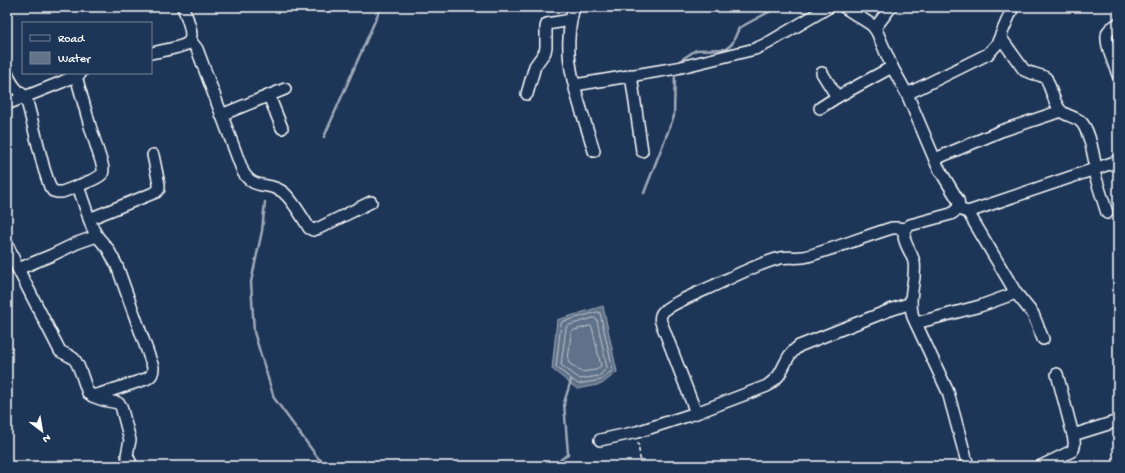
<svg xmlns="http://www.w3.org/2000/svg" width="1125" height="473" font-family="'Gochi Hand',sans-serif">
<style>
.water{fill:#617289;stroke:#a0aab8}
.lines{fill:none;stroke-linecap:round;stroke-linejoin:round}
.shore{stroke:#c0c7d0;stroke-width:1}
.stream{stroke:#a0aab8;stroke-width:2.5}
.minor-casing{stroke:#fff;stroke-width:14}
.path{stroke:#fff;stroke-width:1.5;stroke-dasharray:4 3;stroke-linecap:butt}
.minor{stroke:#1d3557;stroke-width:11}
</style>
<rect width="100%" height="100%" fill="#1d3557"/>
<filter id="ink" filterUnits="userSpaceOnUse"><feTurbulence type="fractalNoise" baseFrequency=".025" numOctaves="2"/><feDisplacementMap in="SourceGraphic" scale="8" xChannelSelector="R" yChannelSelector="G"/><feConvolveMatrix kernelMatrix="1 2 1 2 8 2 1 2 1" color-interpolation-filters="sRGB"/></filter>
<g filter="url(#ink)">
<polygon class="water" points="603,306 617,372 602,384 577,389 552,369 557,320"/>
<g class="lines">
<g class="shore">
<polygon points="598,312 600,313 613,370 601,380 578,384 556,367 561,324 562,322"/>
<polygon points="594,318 597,320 607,368 599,376 580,379 561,365 566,328 567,326"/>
<polygon points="590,326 592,327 601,366 596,370 581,372 568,362 571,332 572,331"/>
</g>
<g class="stream">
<polyline points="675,64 696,50 726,49 732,44 739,28 778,7"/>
<polyline points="324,137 381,7"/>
<polyline points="644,193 674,116 675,71"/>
<polyline points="265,202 262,231 251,282 254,332 274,398 318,458 329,466"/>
<polyline points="553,466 568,454 564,403 571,380"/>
</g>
<defs>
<g id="minor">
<path d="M574 7C570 22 568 37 569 53 571 85 585 120 594 151"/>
<path d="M844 7 872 25 877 32 892 67 907 94 938 167 958 200C960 208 957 210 951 214L910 225C896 236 911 249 914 262 915 267 914 272 914 277 912 291 909 304 913 317L948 392 968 466"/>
<path d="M1118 24C1114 26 1110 28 1108 32 1103 41 1115 65 1118 75"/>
<polyline points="875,28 891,7"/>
<path d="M1001 38 1024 70C1031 74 1040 74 1046 78 1051 88 1053 101 1060 110 1065 116 1074 116 1080 121 1090 129 1093 155 1096 168"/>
<path d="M190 40 197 49 243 172C254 191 269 181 283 192 293 200 302 217 309 228L313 230 319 228 371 202"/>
<path d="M151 53C160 51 181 48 188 43 190 41 191 38 191 35 191 26 186 15 183 7"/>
<path d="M7 73C12 85 16 90 26 97L44 169 50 187 53 191 57 192H62L78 186"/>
<polyline points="822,73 837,97 892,67"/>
<polyline points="631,75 642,151"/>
<polyline points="575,85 677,68 755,49 768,43 829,7"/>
<polyline points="527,94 535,66 545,52 546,47 546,27 547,24 571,20"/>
<polyline points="907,94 988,54 997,44 1013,7"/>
<polyline points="269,96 282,128"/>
<polyline points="7,104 62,82 81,73"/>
<polyline points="820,108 837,97"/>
<polyline points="221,115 285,89"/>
<polyline points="935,159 1001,131 1061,111"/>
<polyline points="1093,169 1107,213"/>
<polyline points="958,209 968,212 1118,161"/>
<polyline points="968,212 1016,293"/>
<polyline points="89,219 156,192 159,189 159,184 153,155"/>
<path d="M7 244 18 269 60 351C64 354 70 355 74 359 80 365 84 384 88 393L92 395H97L146 379C152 376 153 373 153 367L117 266 108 249 97 236 92 227 78 186C84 183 98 179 102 174 104 171 103 168 102 164L90 126 76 76"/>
<polyline points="18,269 52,255 77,243 97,236"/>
<polyline points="916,323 980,306 1016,293 1033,314 1043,339"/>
<polyline points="92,396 103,400 118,403 121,406 130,440 127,455 132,466"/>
<path d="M696 413 661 322C660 319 660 316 662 313 667 305 703 291 713 286 735 276 757 264 780 258 789 256 798 259 808 256 836 248 863 237 892 228H897L905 229"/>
<polyline points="1073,435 1118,421"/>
<path d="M600 440 637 432 696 413 767 386C772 382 776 379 779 375 787 362 786 356 799 346L890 310 911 303"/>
<path d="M1041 466 1072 451C1076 446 1074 441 1073 435L1057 374"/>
</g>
</defs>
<use href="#minor" class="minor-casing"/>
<polyline class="path" points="638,442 641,466"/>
<use href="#minor" class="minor"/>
</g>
</g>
<rect width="1125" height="473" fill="none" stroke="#1d3557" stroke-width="24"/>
<rect x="12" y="12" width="1101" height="449" fill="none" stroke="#fff" stroke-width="1.5" filter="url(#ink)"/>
<rect x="22" y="22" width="130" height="52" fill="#1d3557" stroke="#77869a"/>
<rect x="30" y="35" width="20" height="6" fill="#1d3557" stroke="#77869a"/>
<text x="58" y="42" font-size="12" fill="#ffffff">Road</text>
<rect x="30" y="52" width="20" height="12" fill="#617289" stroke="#77869a"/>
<text x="58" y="62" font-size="12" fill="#ffffff">Water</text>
<g transform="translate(42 431) rotate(149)" stroke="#1d3557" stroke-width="3" paint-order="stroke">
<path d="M0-3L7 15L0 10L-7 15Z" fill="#ffffff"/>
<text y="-6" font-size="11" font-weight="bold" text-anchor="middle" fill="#ffffff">N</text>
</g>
</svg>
